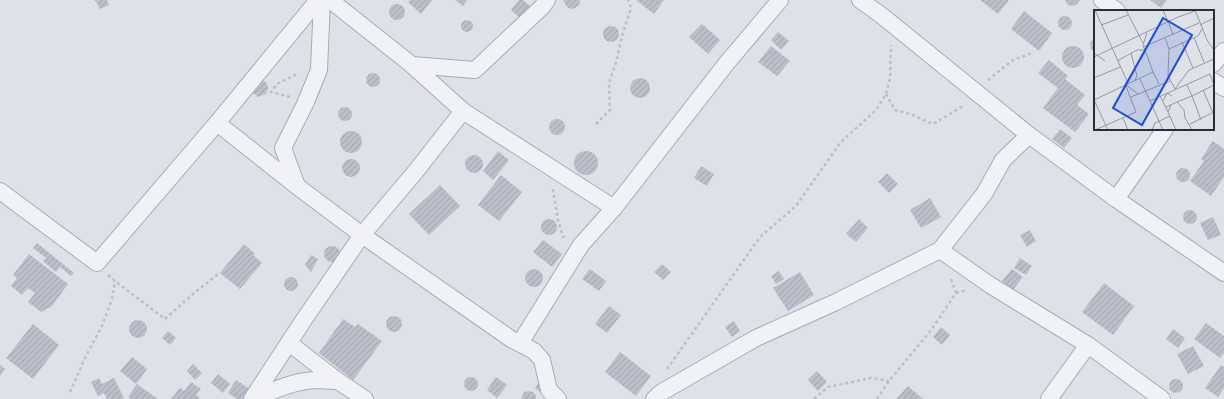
<svg xmlns="http://www.w3.org/2000/svg" width="1224" height="399" font-family="Inter,sans-serif">
<style>
.building{fill:url(#building-hatch)}
.lines{fill:none;stroke-linecap:round;stroke-linejoin:round}
.minor-casing{stroke:#a7abb5;stroke-width:18}
.path{stroke:#bdbfc6;stroke-width:2.5;stroke-dasharray:3 3;stroke-linecap:butt}
.minor{stroke:#f1f2f6;stroke-width:16}
.inset-road{fill:none;stroke:#9599a4;stroke-width:1}
.view{fill:#1d4ed8;fill-opacity:0.15;stroke:#1d4ed8;stroke-width:2}
.inset-edge{fill:none;stroke:#282d3e;stroke-width:2}
</style>
<defs>
<pattern id="building-hatch" width="6" height="6" patternUnits="userSpaceOnUse"><rect width="6" height="6" fill="#bcbfca"/><path d="M-1 1l2-2M0 6l6-6M5 7l2-2" fill="none" stroke="#a2a4af"/></pattern>
</defs>
<rect width="100%" height="100%" fill="#dee1e8"/>
<g class="building">
<polygon points="95,0 107,0 109,5 100,9"/>
<polygon points="410,0 432,0 421,14 408,2"/>
<polygon points="455,0 467,0 463,6"/>
<polygon points="519,0 523,0 531,7 521,19 511,10"/>
<polygon points="563,0 580,0 580,1 579,5 575,8 571,9 567,7"/>
<polygon points="636,0 664,0 654,14"/>
<polygon points="980,0 1009,0 998,14"/>
<polygon points="1065,0 1080,0 1077,4 1073,6 1068,5"/>
<polygon points="1150,0 1167,0 1161,8"/>
<circle cx="397" cy="12" r="8"/>
<polygon points="1024,11 1052,33 1039,51 1011,29"/>
<circle cx="1065" cy="23" r="7"/>
<circle cx="467" cy="26" r="6"/>
<polygon points="702,24 720,40 708,54 689,37"/>
<circle cx="611" cy="34" r="8"/>
<polygon points="778,32 789,41 781,50 771,40"/>
<polygon points="1095,38 1095,53 1091,49 1090,44 1092,40"/>
<circle cx="1073" cy="57" r="11"/>
<polygon points="771,46 790,61 777,76 758,62"/>
<polygon points="1049,60 1068,76 1065,79 1085,95 1077,105 1089,114 1075,132 1043,108 1058,88 1038,73"/>
<circle cx="373" cy="80" r="7"/>
<circle cx="640" cy="88" r="10"/>
<polygon points="260,79 263,80 267,84 268,89 266,94 258,97 251,91"/>
<circle cx="345" cy="114" r="7"/>
<circle cx="557" cy="127" r="8"/>
<polygon points="1060,129 1072,138 1064,148 1052,139"/>
<circle cx="351" cy="142" r="11"/>
<polygon points="1213,141 1224,149 1224,177 1211,196 1190,181 1204,161 1201,159"/>
<circle cx="586" cy="163" r="12"/>
<polygon points="498,151 509,160 493,180 483,171"/>
<circle cx="474" cy="164" r="9"/>
<circle cx="351" cy="168" r="9"/>
<polygon points="701,166 714,174 707,186 694,178"/>
<circle cx="1183" cy="175" r="7"/>
<polygon points="887,173 898,184 889,193 878,182"/>
<polygon points="501,175 522,192 499,221 478,205"/>
<polygon points="440,185 460,206 429,235 409,214"/>
<polygon points="930,198 941,217 921,228 910,210"/>
<circle cx="1190" cy="217" r="7"/>
<polygon points="1213,217 1221,235 1208,240 1200,223"/>
<polygon points="859,219 868,228 856,242 846,234"/>
<circle cx="549" cy="227" r="8"/>
<polygon points="1030,230 1036,241 1027,247 1020,235"/>
<polygon points="543,240 562,254 552,267 533,252"/>
<polygon points="37,243 74,273 71,276 60,267 56,272 43,261 46,258 33,248"/>
<polygon points="244,244 255,254 253,255 262,263 240,289 220,273"/>
<circle cx="332" cy="254" r="8"/>
<polygon points="29,254 68,284 52,306 41,312 28,302 35,293 28,288 22,295 11,286 17,278 13,275"/>
<polygon points="311,255 318,259 311,272 305,265"/>
<polygon points="1020,258 1032,266 1026,275 1014,268"/>
<polygon points="662,264 671,272 663,280 654,272"/>
<polygon points="590,269 606,281 599,291 582,279"/>
<polygon points="1012,269 1023,277 1013,290 1002,281"/>
<circle cx="534" cy="278" r="9"/>
<polygon points="779,271 784,279 776,284 771,276"/>
<polygon points="800,272 814,295 788,311 773,288"/>
<circle cx="291" cy="284" r="7"/>
<polygon points="1104,283 1134,306 1113,335 1082,312"/>
<polygon points="609,306 621,315 607,333 595,324"/>
<circle cx="394" cy="324" r="8"/>
<polygon points="343,319 355,327 358,324 382,341 353,380 319,353"/>
<circle cx="138" cy="329" r="9"/>
<polygon points="734,321 740,331 732,337 725,327"/>
<polygon points="1206,323 1224,336 1224,353 1220,358 1194,339"/>
<polygon points="33,324 59,345 33,379 6,358"/>
<polygon points="941,327 950,335 942,345 933,337"/>
<polygon points="1173,329 1185,338 1178,348 1166,339"/>
<polygon points="168,331 176,338 170,345 162,338"/>
<polygon points="1193,346 1204,366 1188,374 1177,354"/>
<polygon points="620,352 651,376 636,396 605,372"/>
<polygon points="132,357 147,369 136,384 120,371"/>
<polygon points="193,364 202,373 195,380 187,371"/>
<polygon points="0,365 5,369 0,376"/>
<polygon points="1221,365 1224,367 1224,388 1218,397 1205,388"/>
<polygon points="817,371 827,382 818,391 808,380"/>
<polygon points="218,374 230,384 223,393 211,383"/>
<circle cx="471" cy="384" r="7"/>
<polygon points="496,377 507,385 497,398 487,390"/>
<polygon points="99,378 102,384 114,378 124,398 121,399 107,399 104,393 98,396 91,382"/>
<circle cx="1176" cy="386" r="7"/>
<polygon points="541,379 547,384 540,392 535,388"/>
<polygon points="236,380 250,389 244,399 237,399 228,393"/>
<polygon points="191,382 201,389 196,395 200,398 199,399 171,399 180,388 184,391"/>
<polygon points="137,384 158,399 131,399 128,397"/>
<polygon points="908,386 923,399 896,399"/>
<polygon points="529,391 533,392 536,396 536,399 521,399 524,392"/>
</g>
<g class="lines">
<defs>
<g id="minor">
<polyline points="330,0 412,65 463,111 614,208 581,245 520,343"/>
<polyline points="860,0 881,15 1029,135 1116,199 1224,273"/>
<polyline points="1102,0 1117,11"/>
<polyline points="1213,64 1224,51"/>
<polyline points="412,65 475,70 542,7 547,0"/>
<polyline points="1213,81 1224,88"/>
<polyline points="217,123 298,187 362,235 511,339 534,351 542,360 549,390 558,399"/>
<polyline points="297,186 283,148 305,104 319,70 322,0"/>
<polyline points="0,191 97,263 217,123 318,0"/>
<polyline points="1116,199 1165,129"/>
<polyline points="614,208 726,64 780,0"/>
<polyline points="940,250 990,285 1088,345 1162,399"/>
<polyline points="289,343 338,381 365,399"/>
<polyline points="252,399 303,321 362,235 416,171 463,111"/>
<path d="M254 399C273 390 294 381 315 380 323 380 330 381 338 381"/>
<polyline points="654,399 662,392 756,338 836,302 940,250 984,194 1003,160 1029,135"/>
<polyline points="1049,399 1088,345"/>
</g>
</defs>
<use href="#minor" class="minor-casing"/>
<g class="path">
<polyline points="988,80 1013,60 1032,53"/>
<polyline points="886,94 895,110 913,115 933,124 965,105"/>
<polyline points="290,97 283,95 271,92 277,84 299,73"/>
<polyline points="596,124 610,110 609,83 616,63 622,36 631,8 628,0"/>
<polyline points="553,189 558,220 563,237 565,236"/>
<polyline points="108,275 115,281 165,319 193,294 218,274"/>
<polyline points="956,293 967,290"/>
<polyline points="667,369 760,237 796,206 840,143 876,110 886,94 890,78 891,45"/>
<polyline points="70,392 85,358 102,326 112,299 115,281"/>
<polyline points="814,399 828,387 871,378 889,381"/>
<polyline points="877,399 889,381 932,329 956,293 951,279"/>
</g>
<use href="#minor" class="minor"/>
</g>
<g transform="translate(1094 10)">
<rect width="120" height="120" fill="#dee1e8"/>
<path class="inset-road" d="M1 0 33 71 31 74 42 102 1 120M32 0 49 33M69 0 79 24M101 0 113 30 120 40M7 15 34 5M106 15 120 8M53 23 49 35 59 62M71 28 75 39 74 66 81 79M100 28 110 52M88 32 99 58M49 37 105 13M75 39 104 26 108 19M0 43 11 51M37 43 43 66 41 70M0 47 84 7 104 0M23 51 43 40H50M0 68 26 57M46 69 69 120M32 75 44 84M93 75 98 86 120 75M81 79 95 60 120 49M109 80 119 103M66 86 74 102M37 87 76 71M0 90 59 62 65 74M0 90 14 120M56 91 116 64 120 75M69 91 73 83 78 86M83 92 98 86 107 110M77 95 74 102 82 120M72 97 83 92 90 100 91 108 98 120M29 108 34 120M96 114 120 102M58 120 61 113 76 106"/>
<path class="view" d="M69 8 98 25 48 115 19 98Z"/>
<rect width="120" height="120" class="inset-edge"/>
</g>
</svg>
